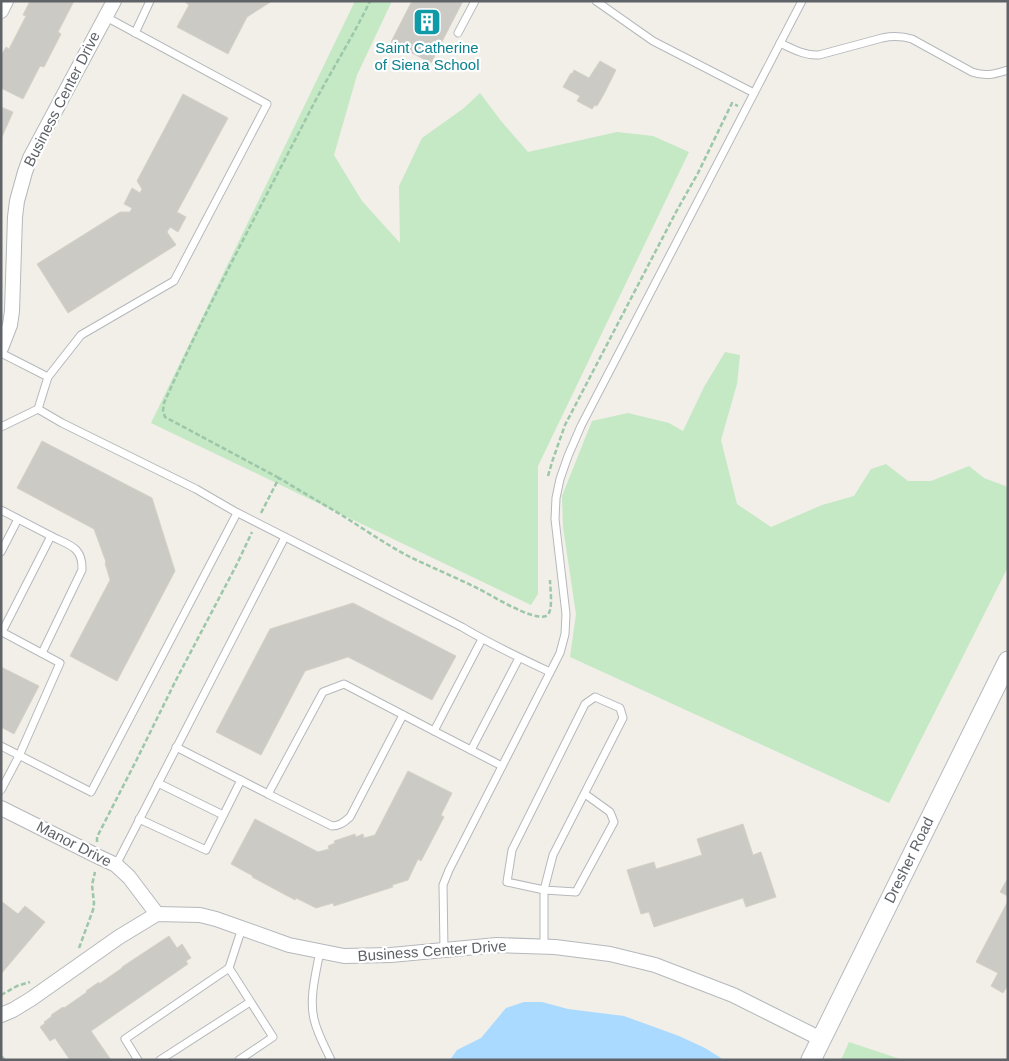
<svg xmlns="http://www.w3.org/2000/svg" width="1009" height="1061" font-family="Arial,sans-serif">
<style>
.green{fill:#c5e8c5}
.water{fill:#aadaff}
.building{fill:#cccac5;stroke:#d6d1c6}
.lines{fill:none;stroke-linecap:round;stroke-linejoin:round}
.service-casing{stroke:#b5b8bc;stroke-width:9}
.minor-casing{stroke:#b5b8bc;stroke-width:16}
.secondary-casing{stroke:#b6babf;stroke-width:21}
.path{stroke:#9cc7a9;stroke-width:2.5;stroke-dasharray:5 2.5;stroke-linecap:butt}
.service{stroke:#fff;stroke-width:7}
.minor{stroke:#fff;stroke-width:14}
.secondary{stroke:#fff;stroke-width:19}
.labels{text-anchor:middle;stroke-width:4.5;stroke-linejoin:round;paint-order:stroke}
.culture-label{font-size:15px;fill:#0d838f;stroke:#fff}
.street-label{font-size:15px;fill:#5f6368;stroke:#fff}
</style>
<rect width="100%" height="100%" fill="#f1efe8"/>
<g class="green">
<polygon points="355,1 392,1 357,75 334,155 362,201 400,243 399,186 422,138 464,108 480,93 501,121 528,152 617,132 653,136 689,152 538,466 538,594 531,605 151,423"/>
<polygon points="725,352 740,355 737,384 721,440 737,504 771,527 822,505 854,496 871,469 886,464 908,481 931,481 969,466 984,478 1008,487 1008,567 889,803 570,657 576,614 563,527 562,496 592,421 628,413 669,423 683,431 704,387"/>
<polygon points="849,1042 903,1060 841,1060"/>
</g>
<polygon class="water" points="524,1002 542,1002 568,1009 624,1016 679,1036 705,1048 724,1060 450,1060 457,1050 481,1038 506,1008"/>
<g class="building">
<polygon points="30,1 74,1 58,32 61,34 44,67 40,66 23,99 1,88 1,56 6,47 9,49 26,16 23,15"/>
<polygon points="184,1 272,1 247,17 228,54 177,27 189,5"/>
<polygon points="412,1 463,1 431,63 391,42"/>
<polygon points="600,61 616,70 604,94 597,106 595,105 592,109 577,101 580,96 563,87 571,73 572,74 574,70 589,78"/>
<polygon points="183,94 228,118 177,212 186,217 178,232 170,227 167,232 176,245 68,313 37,264 120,212 130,212 132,208 124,204 132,188 140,193 142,189 137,181"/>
<polygon points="1,107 13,112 1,139"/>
<polygon points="42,441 152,498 175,571 117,681 70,656 110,580 105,563 106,562 94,529 17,488"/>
<polygon points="353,603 456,656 432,700 348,657 305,671 261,755 216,732 270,629"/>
<polygon points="1,667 39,686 14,734 1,727"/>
<polygon points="408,771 452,793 441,815 444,817 421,861 418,859 408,880 392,885 393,887 334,906 333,903 316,908 296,898 295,900 252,877 253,876 231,864 255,819 318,852 329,849 328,846 335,843 334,841 355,834 356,837 363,834 364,838 375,835"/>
<polygon points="743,824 753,855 761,852 776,897 746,907 743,898 654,927 649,912 641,914 627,870 654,862 656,869 702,855 697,839"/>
<polygon points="1008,878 1008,896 1000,892"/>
<polygon points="1,901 18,914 25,906 45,922 1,974"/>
<polygon points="1008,901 1008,985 1003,993 991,986 998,973 976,962"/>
<polygon points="169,936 177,948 182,944 191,958 186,961 188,964 91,1031 111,1060 70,1060 55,1038 50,1041 40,1027 45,1023 44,1022 52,1016 51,1015 63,1007 64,1008 87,992 86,991 99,982 99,984 122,968 122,967"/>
</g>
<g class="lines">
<defs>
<g id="service">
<polyline points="596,1 653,41 754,93"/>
<polyline points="135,33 150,1"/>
<polyline points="458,33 475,1"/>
<path d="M780 43C793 49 805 56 819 55L882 38C892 36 902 36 912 39L972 72C986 77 994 74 1008 70"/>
<path d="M1 353 48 377 38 409 62 423 196 489 234 511 462 627C490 644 520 658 550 672"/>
<polyline points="48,377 81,335 174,281 267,104 106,17"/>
<polyline points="1,427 38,409"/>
<polyline points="1,510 51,536 2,632 60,663 19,756 1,790"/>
<polyline points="1,552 18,519"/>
<path d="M42 653 82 570C83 546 68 545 51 536"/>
<polyline points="434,731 502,766"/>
<polyline points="1,746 91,792 237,513"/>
<polyline points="176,747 268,794 323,692 344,684 434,731 482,639"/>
<polyline points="471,750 519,658"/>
<polyline points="158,783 223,815"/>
<path d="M268 794 332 826C340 826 344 822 350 817L403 715"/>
<polyline points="139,819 206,850 241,780"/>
<polyline points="116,865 285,537"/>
<polyline points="544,946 544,890 553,855 623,718 620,708 595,697 585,704 512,850 507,882 544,890 576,892 614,822 610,812 585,794"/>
<polyline points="444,950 443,885 449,870 560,653 565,634 566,614 555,519 556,498 560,479 568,456 581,426 802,1"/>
<path d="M320 951C316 973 309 998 314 1019 317 1033 325 1047 331 1060"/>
<polyline points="229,968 273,1037 239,1060"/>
<polyline points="138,1060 125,1039 229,968 242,928"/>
<polyline points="160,1060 250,1002"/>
</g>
<g id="minor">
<polyline points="1,11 6,1"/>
<polyline points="1,348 10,325 12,311 15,217 17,201 25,172 30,158 114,1"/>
<polyline points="1,808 99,857 116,865 129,877 157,914"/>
<polyline points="1,1015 13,1010 31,999 119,937 157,914 200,915 216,919 289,945 344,956 391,955 497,945 555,947 610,954 655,965 733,995 821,1039"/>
</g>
<polyline id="secondary" points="811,1060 1008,661"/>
</defs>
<use href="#service" class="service-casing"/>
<use href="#minor" class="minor-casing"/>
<use href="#secondary" class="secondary-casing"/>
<g class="path">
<polyline points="548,476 552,462 565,425 676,212 698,173 732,103 738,106"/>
<path d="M279 478 165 417 163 411 164 403C208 304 260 208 310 111 329 74 352 39 370 1"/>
<path d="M261 513 279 478C302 492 325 505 348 519 368 532 389 546 410 557 433 568 457 578 479 589 493 596 532 621 546 616 554 613 550 588 550 580"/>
<polyline points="97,842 97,837 136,761 176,680 237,564 252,532"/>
<polyline points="79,948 93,910 94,903 92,885 95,872"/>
<polyline points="1,995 17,986 30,982"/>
<polyline points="1,1056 5,1060"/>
</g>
<use href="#service" class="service"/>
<use href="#minor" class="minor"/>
<use href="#secondary" class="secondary"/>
</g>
<defs>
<symbol id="building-square" viewBox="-11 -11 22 22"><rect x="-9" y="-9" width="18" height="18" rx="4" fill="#0f9aa8" stroke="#fff"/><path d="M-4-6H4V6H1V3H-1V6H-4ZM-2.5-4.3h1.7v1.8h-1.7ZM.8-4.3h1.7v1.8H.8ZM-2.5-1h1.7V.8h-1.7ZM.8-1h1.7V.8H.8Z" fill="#fff"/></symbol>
</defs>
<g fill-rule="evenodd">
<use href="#building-square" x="411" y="6" width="32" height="32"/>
</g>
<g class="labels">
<g class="culture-label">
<text x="427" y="53">Saint Catherine<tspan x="427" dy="17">of Siena School</tspan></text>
</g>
<g class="street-label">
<text transform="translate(62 99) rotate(-63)" y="5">Business Center Drive</text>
<text transform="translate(74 844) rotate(27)" y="5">Manor Drive</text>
<text transform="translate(909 860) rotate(-64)" y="5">Dresher Road</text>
<text transform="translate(432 951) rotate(-4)" y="5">Business Center Drive</text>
</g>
</g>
<rect width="1009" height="1061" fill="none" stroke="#5f6368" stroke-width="5"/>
</svg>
